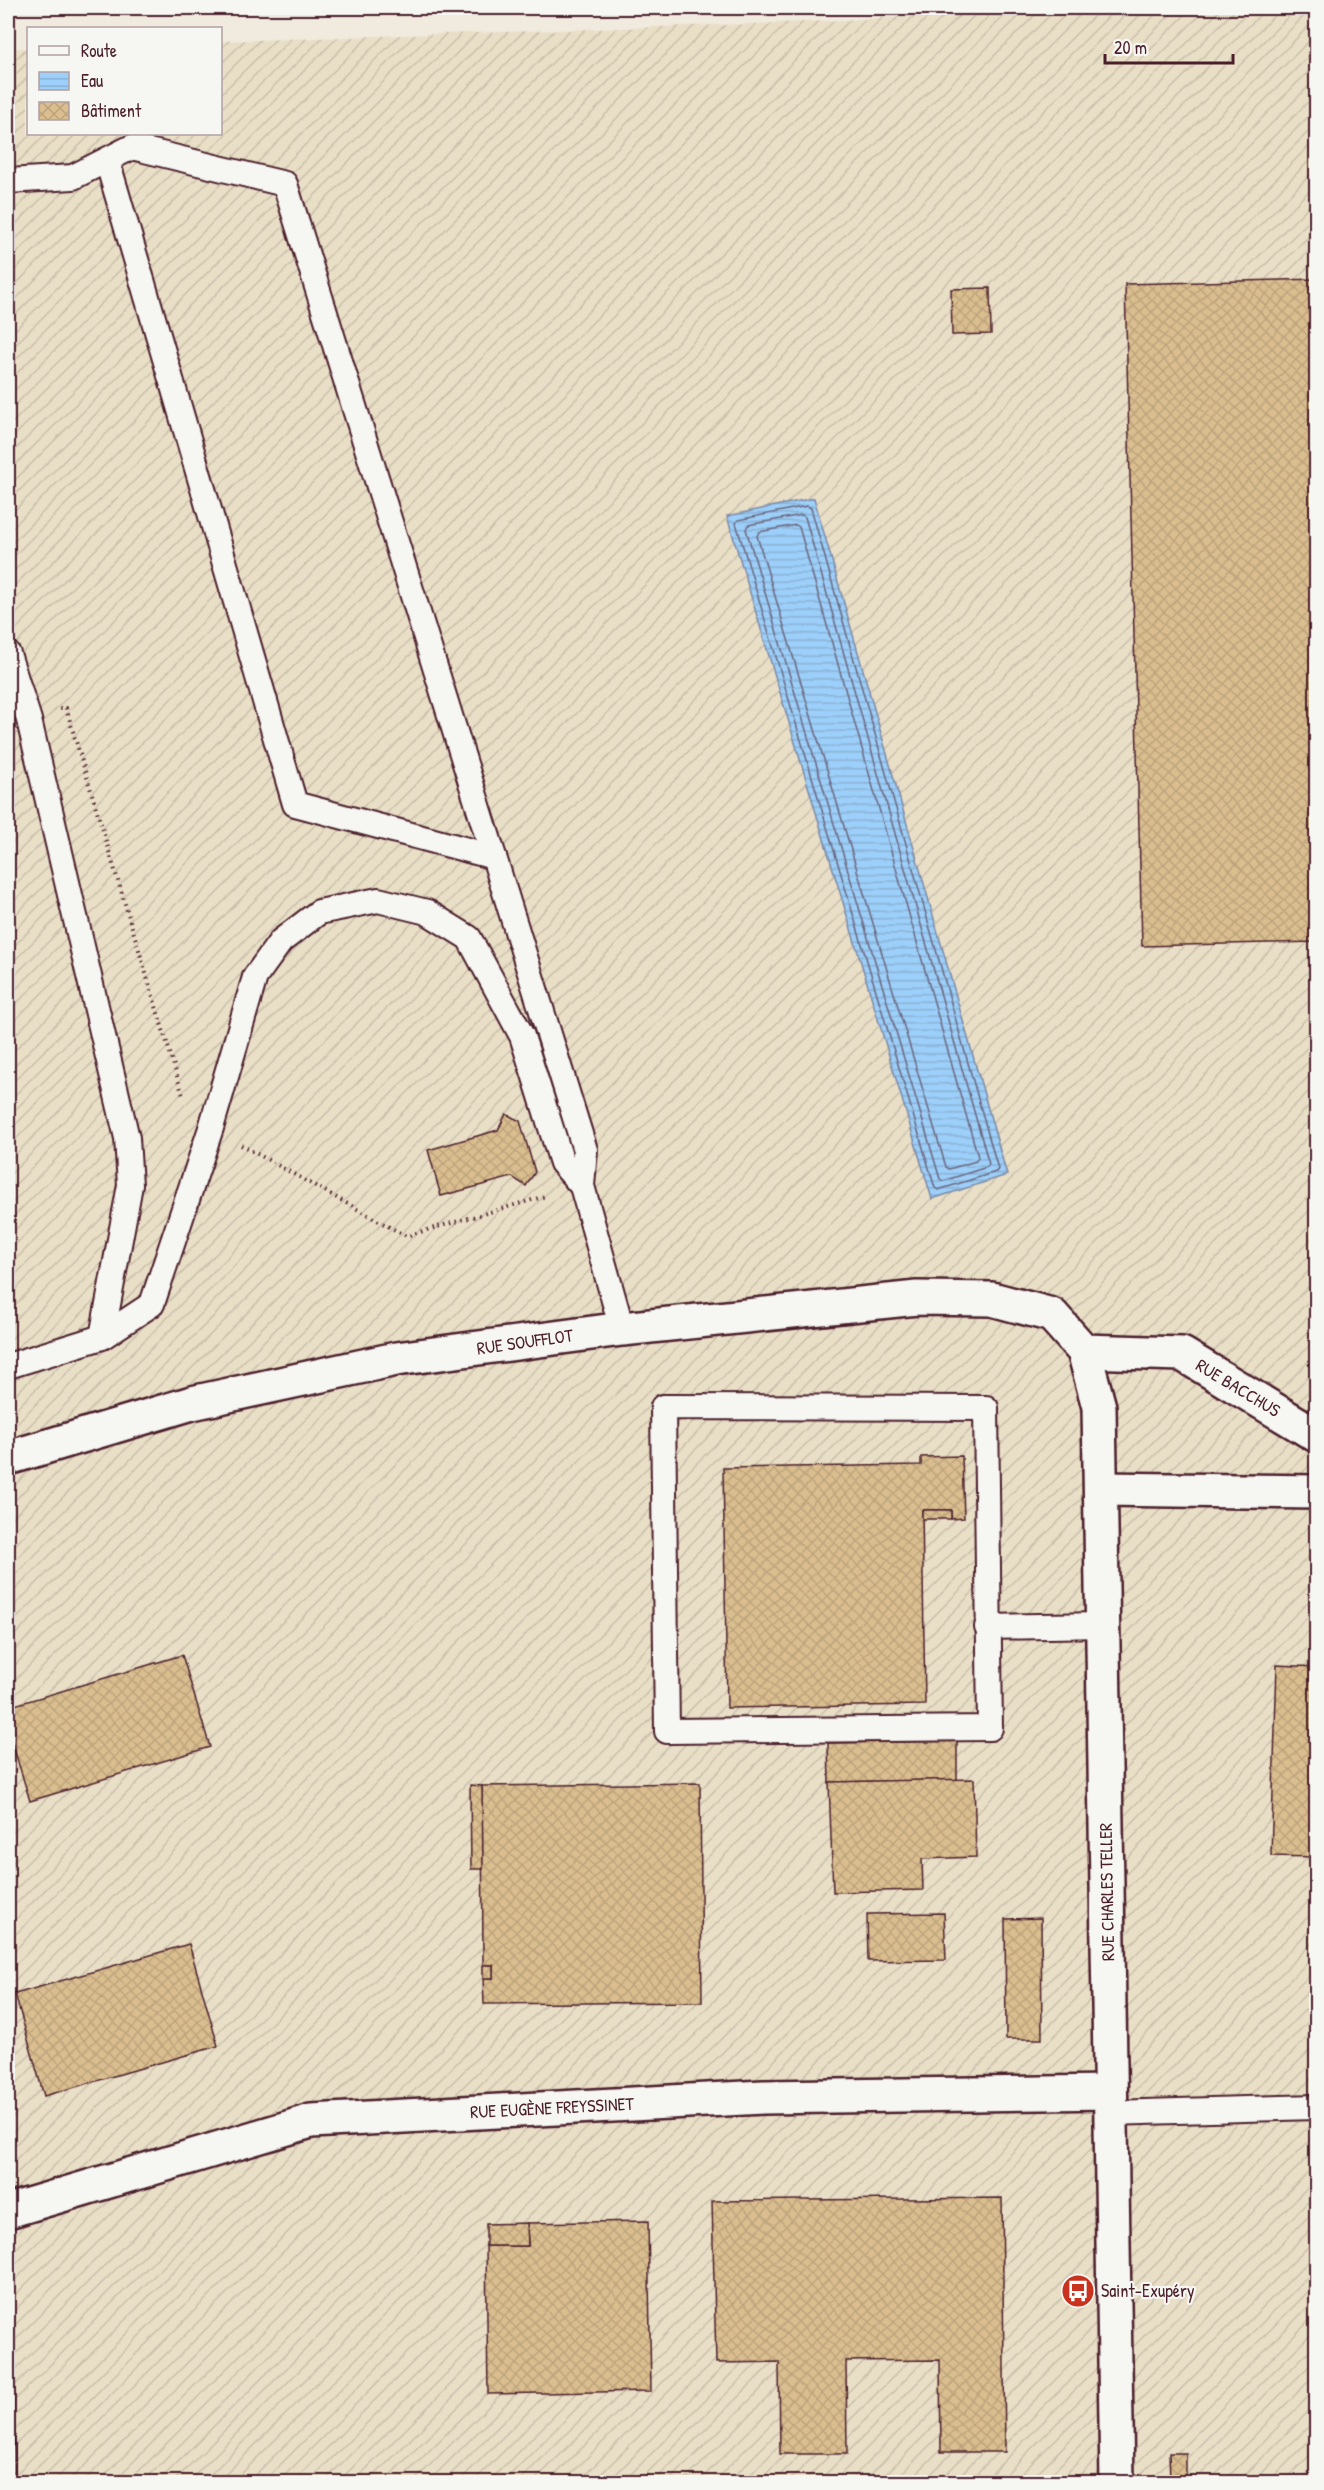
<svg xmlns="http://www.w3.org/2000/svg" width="1324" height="2490" font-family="'Patrick Hand',sans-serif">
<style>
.industrial{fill:url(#industrial-furrows)}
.water{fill:url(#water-rules);stroke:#7b89a7;stroke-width:1.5}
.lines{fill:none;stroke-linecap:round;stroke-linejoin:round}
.shore{stroke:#6b657d;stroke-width:1.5}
.building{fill:url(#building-cross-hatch);stroke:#4a1f2b;stroke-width:1.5}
.lane-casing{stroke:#4a1f2b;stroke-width:28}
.street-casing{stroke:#4a1f2b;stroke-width:38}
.path{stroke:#4a1f2b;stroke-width:4;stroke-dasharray:1.5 4.5;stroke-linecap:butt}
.lane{stroke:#f6f6f2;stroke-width:24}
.street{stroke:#f6f6f2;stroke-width:33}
.labels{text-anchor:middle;stroke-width:4.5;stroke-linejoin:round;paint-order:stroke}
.street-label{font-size:18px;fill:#4a1f2b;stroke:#f6f6f2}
.poi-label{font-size:18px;fill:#4a1f2b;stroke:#f6f6f2;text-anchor:start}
</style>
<defs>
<pattern id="industrial-furrows" width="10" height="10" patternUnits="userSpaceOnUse" patternTransform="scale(1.5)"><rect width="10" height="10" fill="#e9dec6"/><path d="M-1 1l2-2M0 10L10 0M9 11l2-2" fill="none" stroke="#c9beaa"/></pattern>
<pattern id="water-rules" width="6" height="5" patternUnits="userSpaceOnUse" patternTransform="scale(1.5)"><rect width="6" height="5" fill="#9ccff9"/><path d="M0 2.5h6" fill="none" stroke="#88b1d6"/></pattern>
<pattern id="building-cross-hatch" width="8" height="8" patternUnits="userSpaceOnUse" patternTransform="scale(1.5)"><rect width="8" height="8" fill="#dabe8f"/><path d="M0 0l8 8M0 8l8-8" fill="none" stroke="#bda37c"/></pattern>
</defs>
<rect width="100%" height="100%" fill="#f0ebde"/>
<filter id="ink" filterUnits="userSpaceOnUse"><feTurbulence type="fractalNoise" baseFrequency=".0167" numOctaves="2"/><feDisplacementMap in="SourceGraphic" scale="12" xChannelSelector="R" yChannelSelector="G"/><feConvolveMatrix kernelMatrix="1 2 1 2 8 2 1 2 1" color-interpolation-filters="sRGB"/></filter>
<g filter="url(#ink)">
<polygon class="industrial" points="1066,8 1316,8 1316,2482 8,2482 8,48 28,48 28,134 220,134 221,41 807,22"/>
<polygon class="water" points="814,498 1007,1175 932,1199 727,516"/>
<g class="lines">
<g class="shore">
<polygon points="807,506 811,508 998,1169 996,1172 938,1190 935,1188 736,523 738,520"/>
<polygon points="802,515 805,517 989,1164 987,1167 943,1181 940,1179 746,529 748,525"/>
<polygon points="796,525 799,527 978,1157 976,1161 949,1169 946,1167 757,536 759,532"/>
</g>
</g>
<g class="building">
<polygon points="1316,279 1316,942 1142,946 1125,284"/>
<polygon points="990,288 991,334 952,335 951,289"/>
<polygon points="506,1114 520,1121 535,1172 526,1186 512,1177 441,1196 428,1150 498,1130"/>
<polygon points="962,1456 964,1518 951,1519 951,1510 922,1510 925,1705 727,1708 723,1468 921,1465 921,1457"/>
<rect x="922" y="1510" width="29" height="9"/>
<polygon points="182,1655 210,1747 30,1801 8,1729 8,1707"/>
<polygon points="1277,1665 1316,1667 1316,1857 1271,1856"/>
<polygon points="957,1741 957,1780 829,1782 828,1743"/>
<polygon points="974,1779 976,1857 922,1859 923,1890 833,1892 829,1782"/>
<polygon points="700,1783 702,2002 484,2004 483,1978 493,1978 493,1965 483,1965 482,1786"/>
<polygon points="470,1785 482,1786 483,1869 471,1869"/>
<polygon points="944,1913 946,1960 868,1961 867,1914"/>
<polygon points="1041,1918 1042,2039 1006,2039 1005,1919"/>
<polygon points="189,1944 218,2046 44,2096 15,1994"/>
<rect x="483" y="1965" width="10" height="13"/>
<polygon points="1002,2198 1005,2452 941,2452 940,2360 846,2361 847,2454 780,2454 779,2362 716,2363 712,2201"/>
<polygon points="648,2221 651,2391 488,2394 486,2246 528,2246 527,2223"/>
<polygon points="527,2223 528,2246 486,2246 486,2224"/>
<polygon points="8,2366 13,2366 15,2482 8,2482"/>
<polygon points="1169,2453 1186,2453 1186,2478 1170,2479"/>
</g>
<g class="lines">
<defs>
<g id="lane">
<polyline points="107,160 295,804 494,857"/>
<polyline points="8,181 73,177 132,147 285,184 585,1150 582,1186 622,1329"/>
<polyline points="8,654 29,720 127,1138 130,1185 102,1337"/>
<polyline points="8,1366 102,1337 152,1304 211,1128 255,977 281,941 319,912 378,900 427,912 469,938 522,1036 562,1163 582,1186"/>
<polygon points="663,1407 986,1408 990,1728 667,1731"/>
<polyline points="987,1627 1104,1625"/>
<polyline points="1110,2113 1316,2107"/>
</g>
<g id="street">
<polyline points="1084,1351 1182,1354 1316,1435"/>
<polyline points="8,1458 192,1403 396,1359 622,1329 917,1298 992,1299 1052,1315 1084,1351 1099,1407 1117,2482"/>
<polyline points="1103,1489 1316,1492"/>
<polyline points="8,2211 311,2121 763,2097 1110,2092"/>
</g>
</defs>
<use href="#lane" class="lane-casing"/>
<use href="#street" class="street-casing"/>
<g class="path">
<polyline points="60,709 66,708 183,1096"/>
<polyline points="241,1145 406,1236 546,1196"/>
</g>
<use href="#lane" class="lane"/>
<use href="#street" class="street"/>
</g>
</g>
<defs>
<symbol id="bus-disc" viewBox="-11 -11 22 22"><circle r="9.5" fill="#c8321e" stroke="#f6f6f2"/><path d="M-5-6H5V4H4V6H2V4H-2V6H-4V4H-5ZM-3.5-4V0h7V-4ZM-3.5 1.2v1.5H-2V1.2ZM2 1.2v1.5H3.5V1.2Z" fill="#fff"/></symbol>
</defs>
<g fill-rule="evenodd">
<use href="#bus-disc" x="1059" y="2272" width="38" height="38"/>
</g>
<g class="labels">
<g class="street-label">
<text transform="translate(525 1342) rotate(-8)" y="6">RUE SOUFFLOT</text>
<text transform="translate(1238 1388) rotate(31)" y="6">RUE BACCHUS</text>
<text transform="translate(1107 1892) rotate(-91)" y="6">RUE CHARLES TELLER</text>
<text transform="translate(552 2108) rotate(-3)" y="6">RUE EUGÈNE FREYSSINET</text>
</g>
<g class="poi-label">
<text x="1101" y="2297">Saint-Exupéry</text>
</g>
</g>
<rect width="1324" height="2490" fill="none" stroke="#f6f6f2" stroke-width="30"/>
<rect x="15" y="15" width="1294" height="2460" fill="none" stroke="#4a1f2b" stroke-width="2" filter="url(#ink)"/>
<rect x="27" y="27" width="195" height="108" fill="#f6f6f2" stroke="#b1a0a2" stroke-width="1.5"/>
<rect x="39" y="46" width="30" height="9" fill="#f6f6f2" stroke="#b1a0a2" stroke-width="1.5"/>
<text x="81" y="57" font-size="18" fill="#4a1f2b">Route</text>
<rect x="39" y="72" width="30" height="18" fill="url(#water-rules)" stroke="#b1a0a2" stroke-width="1.5"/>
<text x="81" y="87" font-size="18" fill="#4a1f2b">Eau</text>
<rect x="39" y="102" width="30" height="18" fill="url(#building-cross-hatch)" stroke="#b1a0a2" stroke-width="1.5"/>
<text x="81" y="117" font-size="18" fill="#4a1f2b">Bâtiment</text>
<path d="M1105 54v9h128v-9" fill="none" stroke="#4a1f2b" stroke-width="3"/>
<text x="1114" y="54" font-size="18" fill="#4a1f2b" stroke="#f6f6f2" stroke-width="4.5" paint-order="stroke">20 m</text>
</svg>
